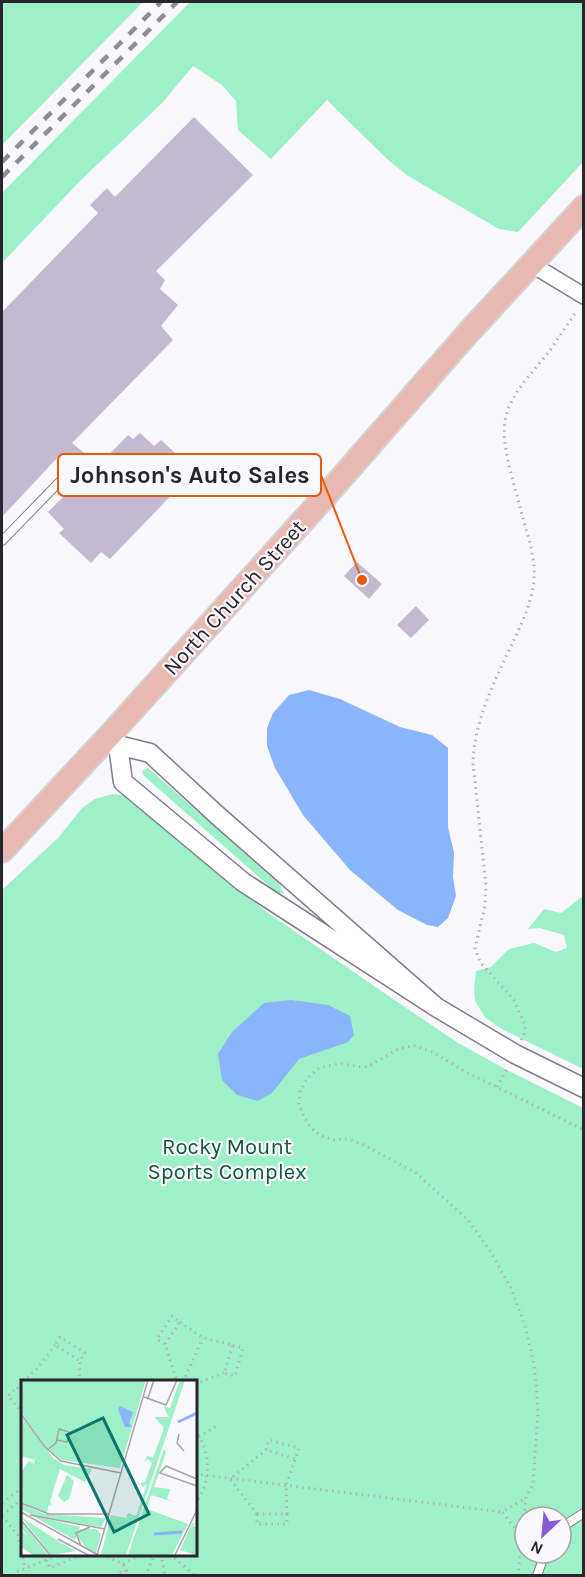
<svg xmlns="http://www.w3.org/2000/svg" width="585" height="1577" font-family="Karla,sans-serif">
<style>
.green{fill:#9df0c7;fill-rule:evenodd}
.water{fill:#8ab5fa}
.building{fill:#c3bad1}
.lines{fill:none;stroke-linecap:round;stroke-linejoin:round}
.service-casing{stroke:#837c90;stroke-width:10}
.minor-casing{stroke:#837c90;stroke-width:18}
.tertiary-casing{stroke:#837c90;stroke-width:21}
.primary-casing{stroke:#d4d3d5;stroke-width:26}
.path{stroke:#b3b1b6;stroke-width:3;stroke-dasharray:1.5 4.5;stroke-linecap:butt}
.service{stroke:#fff;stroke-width:8}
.minor{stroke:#fff;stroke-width:15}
.tertiary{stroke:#fff;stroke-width:18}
.primary{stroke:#e8b9b0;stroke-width:22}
.rail{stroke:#8f8d93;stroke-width:4.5;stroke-dasharray:10 10;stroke-linecap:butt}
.labels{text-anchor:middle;stroke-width:4.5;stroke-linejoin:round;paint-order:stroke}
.street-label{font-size:22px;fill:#29252e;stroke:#f9f8fc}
.park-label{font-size:22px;fill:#0e573b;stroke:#f9f8fc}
.inset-river{fill:none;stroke:#8ab5fa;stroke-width:3}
.inset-road{fill:none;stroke:#a6a4aa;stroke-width:1.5}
.view{fill:#0f766e;fill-opacity:0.15;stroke:#0f766e;stroke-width:3}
.inset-edge{fill:none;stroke:#29252e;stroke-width:3}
.leader{fill:none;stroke:#e8590c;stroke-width:2}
.callout-dot{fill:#e8590c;stroke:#f9f8fc;stroke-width:2}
.callout{fill:#f9f8fc;stroke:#e8590c;stroke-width:2}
.callout-label{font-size:24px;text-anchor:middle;font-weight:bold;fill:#29252e}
</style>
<rect width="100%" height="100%" fill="#f9f8fc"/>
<g class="green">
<polygon points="2,2 143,2 2,145"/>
<polygon points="190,2 583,2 583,162 518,232 499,229 408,176 387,159 327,100 271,159 238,130 236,101 222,85 193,66 162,103 80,181 2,263 2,193"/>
<polygon points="148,768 278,882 284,894 276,892 144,776 142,771"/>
<path d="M112 794 128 796 139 802 209 867 271 915 393 999 458 1043 507 1070 583 1108V1575H2V890L59 837 82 808 95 799ZM22 1382H195V1554H22ZM525 1517H561V1553H525Z"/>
<polygon points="583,896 583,1069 500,1028 485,1017 475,1001 474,989 476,971 491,967 509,949 534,943 556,952 567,948 564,935 540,928 528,929 544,909 561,913"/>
</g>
<g class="water">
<polygon points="309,690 340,699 400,727 432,735 448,748 448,827 454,853 453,877 456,896 448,918 438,927 427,925 398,910 350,870 303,815 275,768 267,746 267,728 273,713 289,695"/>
<polygon points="291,1000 328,1005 350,1016 354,1035 348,1042 299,1059 272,1093 258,1101 237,1095 222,1080 218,1054 232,1032 264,1003"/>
</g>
<g class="building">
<polygon points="194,117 253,175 156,271 165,280 160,289 178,305 161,326 173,340 72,443 99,465 128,435 133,439 140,433 154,446 161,440 188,465 177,477 183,483 110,559 101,552 91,563 59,533 64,529 48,512 82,478 76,473 78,468 74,463 67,465 58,457 2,517 2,312 98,213 90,205 107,188 115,197"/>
<polygon points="357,562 382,584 369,599 344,576"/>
<polygon points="416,606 429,620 411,638 397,625"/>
</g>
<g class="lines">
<defs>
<g id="service">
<polyline points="2,541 72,469"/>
<polyline points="561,1531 565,1525 584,1513"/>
<polyline points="537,1576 545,1553"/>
</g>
<polyline id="minor" points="531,264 584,296"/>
<polyline id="tertiary" points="436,1007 217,815 150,753 118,745 123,782 243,882 436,1007 515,1054 584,1088"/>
<polyline id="primary" points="2,851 109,736 329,492 468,333 584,207"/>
</defs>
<use href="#service" class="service-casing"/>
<use href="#minor" class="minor-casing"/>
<use href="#tertiary" class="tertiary-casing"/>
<use href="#primary" class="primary-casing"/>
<g class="path">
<path d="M521 1040 525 1032V1025L514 1000 480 962 475 948 485 906 486 886 473 763C474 721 495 680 513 642 521 625 530 606 533 587 538 561 527 535 521 511 515 486 501 447 505 421 509 394 535 370 551 349 560 336 568 323 577 311"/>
<polyline points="497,1087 508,1067"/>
<polyline points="180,1322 203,1338 232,1345"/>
<polyline points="165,1344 180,1322 172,1316 157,1339 165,1344 177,1382"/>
<polygon points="233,1345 243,1348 235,1376 224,1373"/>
<polyline points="23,1382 38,1368 55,1345"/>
<polyline points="79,1382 80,1361 85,1353 60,1337 55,1345 80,1361"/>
<polyline points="183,1382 203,1338"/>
<polyline points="195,1384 224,1373"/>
<polyline points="22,1393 17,1387 8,1396 22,1412"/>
<path d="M195 1430C198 1435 202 1441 204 1447 211 1468 207 1487 195 1505"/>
<polyline points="199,1437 219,1424"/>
<polyline points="195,1474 502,1512"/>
<polyline points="2,1503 20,1489 22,1492"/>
<polyline points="257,1514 230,1479 266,1450"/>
<rect x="257" y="1514" width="30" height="10"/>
<polyline points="287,1514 286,1486 299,1448 269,1440 266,1450 296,1459"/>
<polyline points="2,1515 22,1499"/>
<polyline points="2,1516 18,1535 25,1569"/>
<polyline points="522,1537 502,1512 526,1498"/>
<polyline points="48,1554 46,1561 50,1568 84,1554"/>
<polyline points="102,1554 123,1564 126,1571"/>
<polyline points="161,1554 165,1576"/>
<polyline points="170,1554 195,1576"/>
<polyline points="123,1564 142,1554"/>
<polyline points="17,1572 61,1554"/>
<polyline points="118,1576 117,1573 126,1571 127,1576"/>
<polyline points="145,1576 155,1554"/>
<polyline points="518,1576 526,1497 533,1484 538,1412 536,1380 532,1354 525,1326 511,1288 490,1251 468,1220 439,1194 416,1173 364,1145 348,1139 334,1140 321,1136 311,1128 304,1117 299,1104 300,1091 307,1079 317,1069 327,1066 341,1064 363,1067 369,1066 396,1050 407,1047 415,1046 433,1052 466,1072 584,1130"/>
</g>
<use href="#service" class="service"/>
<use href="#minor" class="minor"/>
<use href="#tertiary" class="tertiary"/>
<use href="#primary" class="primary"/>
<g class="rail">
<polyline points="2,162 161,2"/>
<polyline points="2,177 177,2"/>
</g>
</g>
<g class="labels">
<g class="street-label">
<text transform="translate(234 597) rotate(-48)" y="8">North Church Street</text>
</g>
<g class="park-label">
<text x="227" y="1154">Rocky Mount<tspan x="227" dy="25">Sports Complex</tspan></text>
</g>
</g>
<g transform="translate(21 1380)">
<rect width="176" height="176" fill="#f9f8fc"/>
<path d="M0 0H125L99 88 41 80 25 67 0 32ZM159 0H164L105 175H80L90 135 105 138 107 133 115 136 126 104 122 107 119 103 124 102 131 83 126 79 123 83 126 76 132 78 142 51V46L133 37H148L142 26 149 28ZM0 36 32 78 43 85 71 89 64 102 39 89 29 121 31 127 28 124 26 133 0 122V92L8 81 13 84 14 80 0 76ZM143 69 145 73 133 107 149 109 146 119 153 122 130 115 126 129 167 144 151 175H107ZM46 95 53 101 48 119 43 122 37 116ZM0 124 24 134 85 138 80 147 13 136 0 129ZM10 135 59 147 54 160ZM0 137 40 163 55 171 30 175ZM0 141 27 175H12L0 167V150L8 157 0 148ZM171 143 175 144 171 145 175 147V175L159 170ZM59 149H75L80 154 75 173 67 170 55 155Z" fill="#9df0c7"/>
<path d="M99 26 112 32 108 43 111 47H104L97 29Z" fill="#8ab5fa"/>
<path class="inset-river" d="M157 42 176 33M133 154 161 152"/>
<path class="inset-road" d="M123 17 145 25 156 0M127 18 133 0M0 34 24 67 40 81 100 93M158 54 156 63 163 71M26 70 35 63 38 49 48 52 46 62 36 60M176 99 145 86 139 93 176 106M0 123 28 134H88M0 132 77 175M9 135 84 149M0 140 29 175M37 159 67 175M60 166 55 153 69 147M76 175 127 0M154 175 176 130"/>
<path class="view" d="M82 38 128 134 93 152 46 55Z"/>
<rect width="176" height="176" class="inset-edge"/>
</g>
<path class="leader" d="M362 580L321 475"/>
<circle class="callout-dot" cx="362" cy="580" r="6"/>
<rect class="callout" x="58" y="454" width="263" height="42" rx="6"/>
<g class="callout-label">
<text x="190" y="483">Johnson's Auto Sales</text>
</g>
<rect width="585" height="1577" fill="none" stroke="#29252e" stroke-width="6"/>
<g transform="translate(543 1535) rotate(206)"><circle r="28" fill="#f9f8fc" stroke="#a6a4aa" stroke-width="1.5"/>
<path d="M0-4.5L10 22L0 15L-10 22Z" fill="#875bd4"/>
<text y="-9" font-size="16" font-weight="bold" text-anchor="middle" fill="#29252e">N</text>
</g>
</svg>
